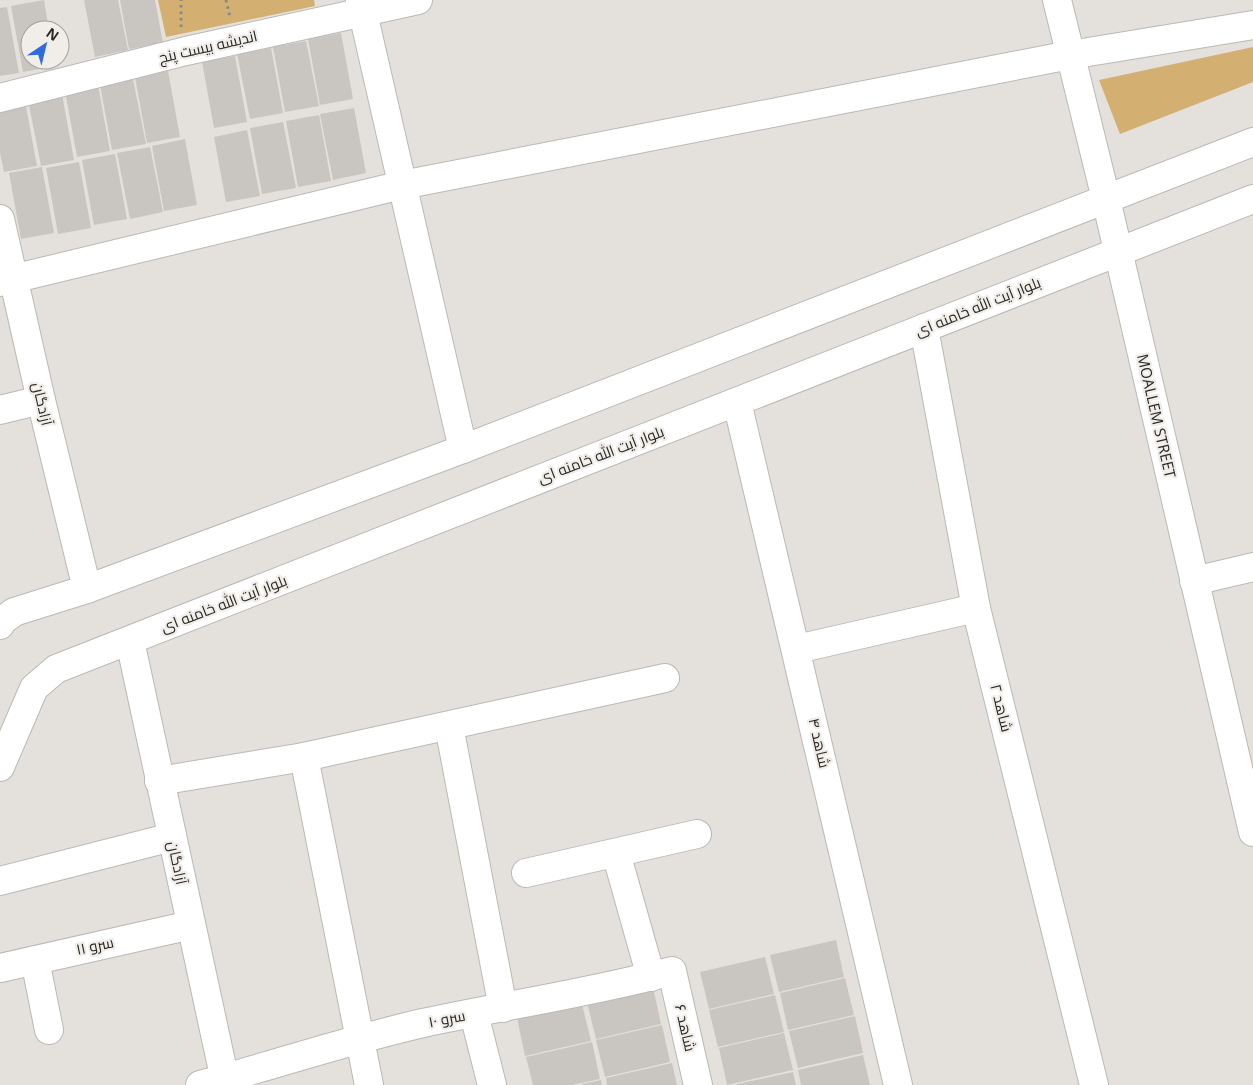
<svg xmlns="http://www.w3.org/2000/svg" width="1253" height="1085" font-family="'Open Sans',Cairo,sans-serif">
<style>
.green{fill:#d3b071}
.building{fill:#c9c6c2}
.lines{fill:none;stroke-linecap:round;stroke-linejoin:round}
.minor-casing{stroke:#bbb9b4;stroke-width:30}
.major-casing{stroke:#bbb9b4;stroke-width:30}
.path{stroke:#8a8884;stroke-width:3;stroke-dasharray:2.5 4;stroke-linecap:butt}
.minor{stroke:#fff;stroke-width:28}
.major{stroke:#fff;stroke-width:28}
.labels{text-anchor:middle;stroke-width:4.5;stroke-linejoin:round;paint-order:stroke}
.street-label{font-size:15px;fill:#282725;stroke:#f1eee9}
</style>
<rect width="100%" height="100%" fill="#e4e1dc"/>
<g class="green">
<polygon points="158,0 314,0 315,6 166,37"/>
<polygon points="1253,47 1253,82 1120,134 1099,80"/>
</g>
<g class="building">
<polygon points="44,0 49,30 30,30 30,60 55,60 56,66 23,72 11,6"/>
<polygon points="84,0 118,0 128,50 95,57"/>
<polygon points="120,0 155,0 163,43 129,49"/>
<polygon points="7,7 19,73 0,76 0,8"/>
<polygon points="341,33 353,99 320,105 308,39"/>
<polygon points="306,41 319,106 285,112 273,47"/>
<polygon points="271,48 283,113 250,119 237,54"/>
<polygon points="235,56 247,122 214,128 202,62"/>
<polygon points="168,71 180,137 147,143 135,77"/>
<polygon points="133,79 146,144 112,150 100,85"/>
<polygon points="98,85 110,151 77,157 65,91"/>
<polygon points="62,94 74,160 41,166 28,100"/>
<polygon points="25,101 37,166 4,172 0,153 0,105"/>
<polygon points="354,108 366,173 333,180 320,114"/>
<polygon points="319,115 331,181 298,187 286,121"/>
<polygon points="283,122 296,188 262,194 250,128"/>
<polygon points="247,130 260,196 226,202 214,137"/>
<polygon points="185,139 197,205 164,211 152,146"/>
<polygon points="150,147 163,212 130,219 117,153"/>
<polygon points="115,154 127,219 94,225 82,160"/>
<polygon points="79,162 91,228 58,234 46,168"/>
<polygon points="42,167 54,233 21,239 9,173"/>
<polygon points="836,940 844,977 779,992 770,955"/>
<polygon points="765,957 774,994 709,1009 700,972"/>
<polygon points="845,978 854,1015 788,1030 780,993"/>
<polygon points="653,987 661,1024 596,1039 587,1002"/>
<polygon points="775,995 784,1032 718,1047 709,1010"/>
<polygon points="582,1004 591,1041 525,1056 517,1018"/>
<polygon points="855,1016 863,1053 798,1068 789,1031"/>
<polygon points="662,1025 670,1062 605,1077 596,1040"/>
<polygon points="784,1033 793,1070 727,1085 719,1048"/>
<polygon points="592,1042 600,1079 572,1085 533,1085 526,1057"/>
<polygon points="863,1055 870,1085 801,1085 798,1070"/>
<polygon points="672,1063 677,1085 607,1085 606,1078"/>
<polygon points="793,1072 796,1085 737,1085 737,1084"/>
<polygon points="601,1080 602,1085 582,1085 582,1084"/>
</g>
<g class="lines">
<defs>
<g id="minor">
<polyline points="360,0 463,449"/>
<polyline points="0,98 186,51 418,0"/>
<polyline points="0,219 41,400 87,589"/>
<polyline points="0,282 402,185 1070,55 1253,25"/>
<polyline points="924,328 976,608 1094,1085"/>
<polyline points="737,402 898,1085"/>
<polyline points="0,410 41,400"/>
<polyline points="1194,581 1253,567"/>
<polyline points="0,625 2,621 14,612 87,589 463,449 1253,142"/>
<polyline points="130,641 226,1085"/>
<polyline points="797,649 976,608"/>
<polyline points="449,726 503,1008"/>
<polyline points="304,757 369,1085"/>
<polyline points="0,767 34,688 56,669 1253,199"/>
<polyline points="159,781 304,757 665,678"/>
<polyline points="616,853 651,977"/>
<polyline points="526,873 697,834"/>
<polyline points="0,881 172,837"/>
<polyline points="35,960 49,1030"/>
<polyline points="0,968 191,925"/>
<polyline points="474,1014 492,1085"/>
<path d="M200 1085C274 1065 348 1040 423 1023 506 1005 590 993 672 971L698 1085"/>
</g>
<polyline id="major" points="1057,0 1106,199 1253,832"/>
</defs>
<use href="#minor" class="minor-casing"/>
<use href="#major" class="major-casing"/>
<g class="path">
<polyline points="226,0 230,17"/>
<polyline points="181,27 181,0"/>
</g>
<use href="#minor" class="minor"/>
<use href="#major" class="major"/>
</g>
<g class="labels">
<g class="street-label">
<text transform="translate(208 47) rotate(-13)" y="5">اندیشه بیست پنج</text>
<text transform="translate(978 307) rotate(-22)" y="5">بلوار آیت الله خامنه ای</text>
<text transform="translate(42 404) rotate(77)" y="5">آزادگان</text>
<text transform="translate(1156 416) rotate(77)" y="5">MOALLEM STREET</text>
<text transform="translate(601 455) rotate(-21)" y="5">بلوار آیت الله خامنه ای</text>
<text transform="translate(224 604) rotate(-21)" y="5">بلوار آیت الله خامنه ای</text>
<text transform="translate(1001 708) rotate(76)" y="5">شاهد ۲</text>
<text transform="translate(819 743) rotate(77)" y="5">شاهد ۴</text>
<text transform="translate(177 863) rotate(78)" y="5">آزادگان</text>
<text transform="translate(95 946) rotate(-12)" y="5">سرو ۱۱</text>
<text transform="translate(447 1019) rotate(-11)" y="5">سرو ۱۰</text>
<text transform="translate(685 1028) rotate(77)" y="5">شاهد ۶</text>
</g>
</g>
<g transform="translate(45 45) rotate(35)"><circle r="24" fill="#f1eee9" stroke="#a19e9b"/>
<path d="M0-4L9 19L0 12L-9 19Z" fill="#306bd9"/>
<text y="-8" font-size="14" font-weight="bold" text-anchor="middle" fill="#282725">N</text>
</g>
</svg>
